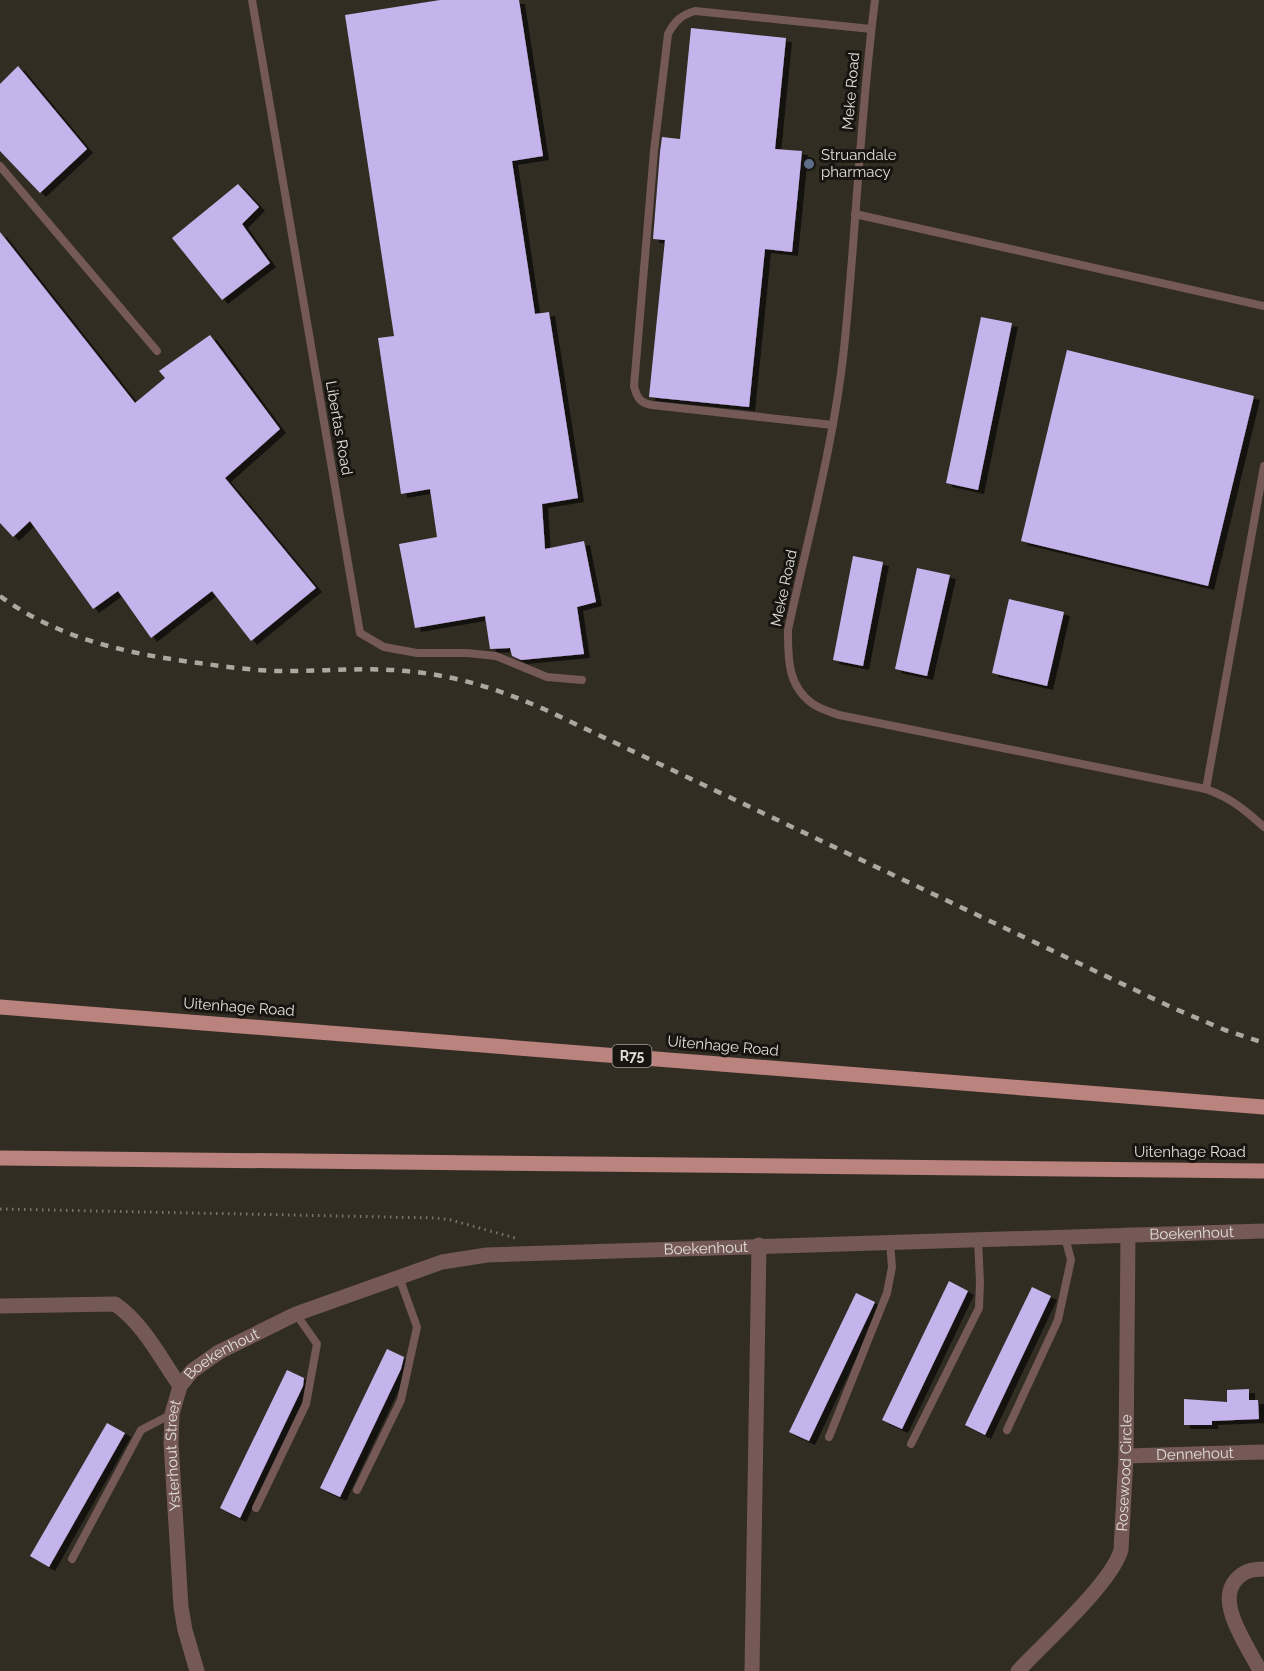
<svg xmlns="http://www.w3.org/2000/svg" width="1264" height="1671" font-family="Raleway,sans-serif">
<style>
.building{fill:#c5b3ec;filter:url(#shadow)}
.lines{fill:none;stroke-linecap:round;stroke-linejoin:round}
.path{stroke:#79756d;stroke-width:3;stroke-dasharray:1.5 4.5;stroke-linecap:butt}
.service{stroke:#745956;stroke-width:8}
.minor{stroke:#745956;stroke-width:15}
.primary{stroke:#ba837d;stroke-width:15}
.rail{stroke:#aca8a1;stroke-width:4.5;stroke-dasharray:8 8;stroke-linecap:butt}
.service-dot{fill:#5c6f8a;stroke:#181511;stroke-width:2}
.labels{text-anchor:middle;stroke-width:6;stroke-linejoin:round;paint-order:stroke}
.shield{fill:#181511;stroke:#a5a29c;stroke-width:1.5}
.shield-label{font-size:14px;font-weight:bold;fill:#e1ded8}
.street-label{font-size:15px;fill:#e1ded8;stroke:#181511}
.poi-label{font-size:15px;fill:#e1ded8;stroke:#181511;text-anchor:start}
</style>
<defs>
<filter id="shadow"><feDropShadow dx="6" dy="4" stdDeviation="0" flood-color="#0009"/></filter>
</defs>
<rect width="100%" height="100%" fill="#322d23"/>
<g class="building">
<polygon points="440,0 519,0 543,156 512,161 535,314 549,312 578,498 542,504 545,549 584,541 596,602 577,607 584,654 521,660 512,656 510,648 490,649 485,616 415,628 399,544 437,537 430,489 401,494 378,338 394,336 345,15"/>
<polygon points="691,28 786,38 775,149 802,151 792,252 765,249 749,407 649,397 665,240 653,239 660,152 662,137 680,139"/>
<polygon points="18,66 87,149 40,193 0,151 0,84"/>
<polygon points="238,184 259,207 242,224 270,263 222,300 172,238"/>
<polygon points="0,232 135,403 165,378 159,371 210,335 280,429 225,478 316,588 251,641 212,591 151,638 118,591 93,609 30,521 13,537 0,523"/>
<polygon points="981,317 1012,323 978,490 946,483"/>
<polygon points="1067,350 1254,396 1208,586 1021,541"/>
<polygon points="853,556 883,562 863,666 833,660"/>
<polygon points="917,568 950,575 927,676 895,669"/>
<polygon points="1009,599 1064,612 1047,686 992,673"/>
<polygon points="949,1281 968,1291 902,1429 882,1420"/>
<polygon points="1032,1287 1051,1296 985,1435 965,1425"/>
<polygon points="856,1293 875,1302 809,1441 789,1432"/>
<polygon points="387,1349 404,1357 401,1369 340,1497 320,1488"/>
<polygon points="287,1370 304,1378 303,1386 240,1518 220,1508"/>
<polygon points="1249,1389 1249,1400 1258,1400 1259,1419 1212,1421 1212,1425 1184,1425 1184,1399 1227,1402 1227,1390"/>
<polygon points="107,1423 125,1433 49,1567 30,1556"/>
</g>
<g class="lines">
<polyline class="path" points="0,1209 435,1218 451,1220 515,1238"/>
<g class="service">
<polyline points="252,0 360,633 384,647 417,653 467,653 496,656 547,677 582,680"/>
<path d="M875 0C860 116 856 233 844 349 834 443 808 537 788 630 788 657 787 686 813 704 820 709 831 712 839 715L1206 789C1231 798 1245 810 1264 827"/>
<polyline points="0,166 157,351"/>
<polyline points="855,214 1264,306"/>
<path d="M833 425 652 405C640 403 637 398 634 386L654 151 668 34C675 21 681 15 695 11L871 29"/>
<polyline points="1206,789 1264,466"/>
<polyline points="1007,1430 1058,1320 1071,1260 1065,1237"/>
<polyline points="829,1437 887,1293 892,1267 890,1242"/>
<polyline points="911,1444 979,1308 980,1282 978,1240"/>
<polyline points="357,1490 401,1400 417,1327 399,1277"/>
<polyline points="256,1508 306,1404 317,1344 296,1314"/>
<polyline points="72,1559 141,1430 172,1414"/>
</g>
<g class="minor">
<path d="M0 1306 115 1304C143 1323 161 1359 180 1386"/>
<path id="s1" d="M1126 1456 1264 1452"/>
<path id="s2" d="M197 1671 185 1630 181 1607 171 1443 172 1414 180 1386 192 1371 219 1352 296 1314 442 1262 487 1255 1264 1231"/>
<polyline points="752,1671 759,1245"/>
<path id="s3" d="M1018 1671C1044 1643 1111 1584 1121 1550L1126 1456 1128 1235"/>
<path d="M1260 1671C1249 1648 1216 1604 1235 1581 1243 1571 1252 1569 1264 1569"/>
</g>
<g class="primary">
<polyline points="0,1007 1264,1107"/>
<polyline points="0,1158 1264,1171"/>
</g>
<path class="rail" d="M0 596C59 640 134 655 206 664 228 667 251 670 274 671 321 672 368 666 415 672 462 677 503 691 546 710L1173 1008 1225 1030 1264 1043"/>
</g>
<circle class="service-dot" cx="809" cy="164" r="6"/>
<g class="labels">
<rect class="shield" x="612.5" y="1045" width="39" height="22" rx="4.5"/>
<g class="shield-label">
<text x="632" y="1061">R75</text>
</g>
<g class="street-label">
<text transform="translate(851 91) rotate(-85)" y="5">Meke Road</text>
<text transform="translate(339 428) rotate(80)" y="5">Libertas Road</text>
<text transform="translate(784 588) rotate(-78)" y="5">Meke Road</text>
<text transform="translate(239 1007) rotate(4)" y="5">Uitenhage Road</text>
<text transform="translate(723 1046) rotate(5)" y="5">Uitenhage Road</text>
<text x="1190" y="1157">Uitenhage Road</text>
<text dy="5" stroke="none"><textPath href="#s2" startOffset="1332">Boekenhout</textPath></text>
<text dy="5" stroke="none"><textPath href="#s2" startOffset="846">Boekenhout</textPath></text>
<text dy="5" stroke="none"><textPath href="#s2" startOffset="342">Boekenhout</textPath></text>
<text dy="5" stroke="none"><textPath href="#s1" startOffset="69">Dennehout</textPath></text>
<text dy="5" stroke="none"><textPath href="#s2" startOffset="218">Ysterhout Street</textPath></text>
<text dy="5" stroke="none"><textPath href="#s3" startOffset="237">Rosewood Circle</textPath></text>
</g>
<g class="poi-label">
<text x="821" y="160">Struandale<tspan x="821" dy="17">pharmacy</tspan></text>
</g>
</g>
</svg>
